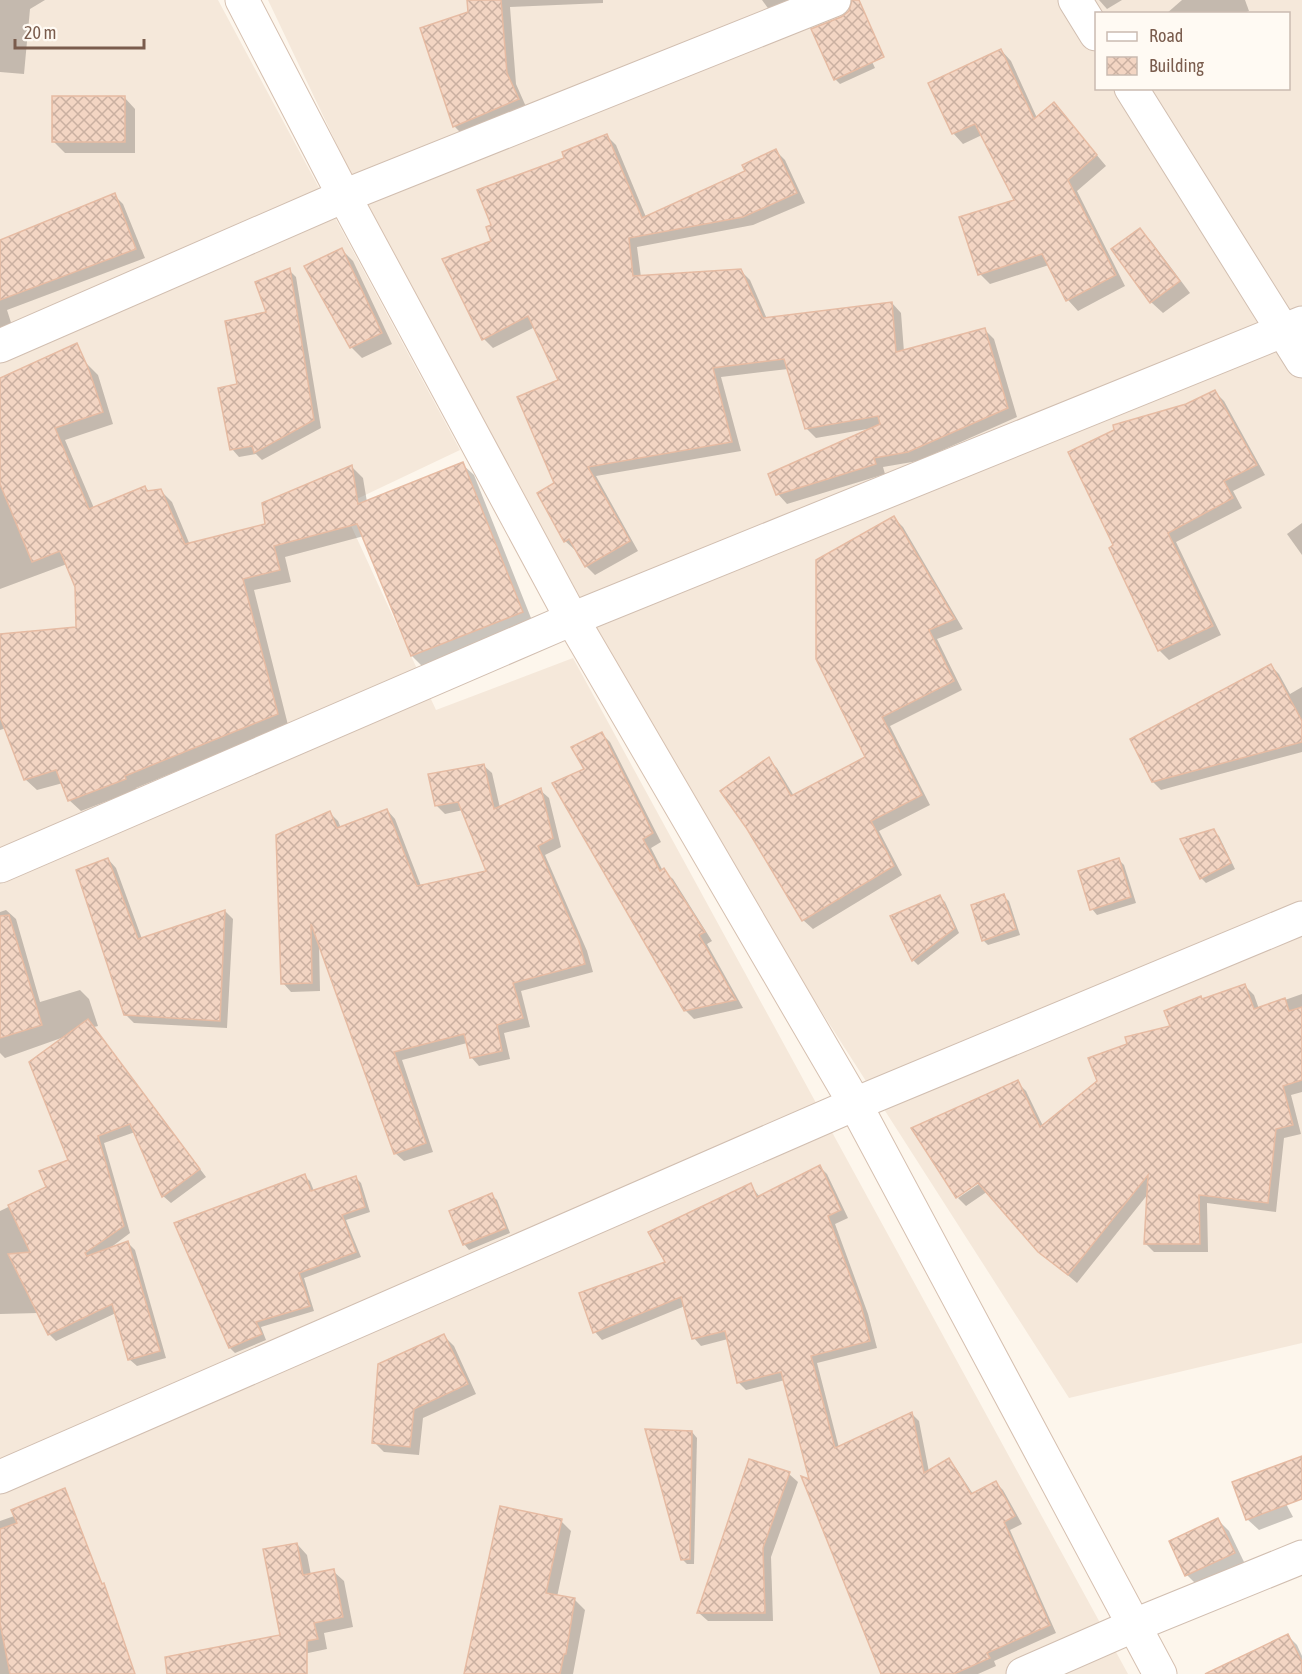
<svg xmlns="http://www.w3.org/2000/svg" width="1302" height="1674" font-family="'Asap Condensed',sans-serif">
<style>
.residential{fill:#f5e8da;fill-rule:evenodd}
.shadow{fill:#0003}
.building{fill:url(#building-cross-hatch);stroke:#e6bba3;stroke-width:1.5}
.lines{fill:none;stroke-linecap:round;stroke-linejoin:round}
.street-casing{stroke:#d1beb0;stroke-width:35}
.secondary-casing{stroke:#d6c0b0;stroke-width:35}
.street{stroke:#fff;stroke-width:33}
.secondary{stroke:#fff;stroke-width:33}
</style>
<defs>
<pattern id="building-cross-hatch" width="8" height="8" patternUnits="userSpaceOnUse" patternTransform="scale(1.5)"><rect width="8" height="8" fill="#f3d5c3"/><path d="M0 0l8 8M0 8l8-8" fill="none" stroke="#cab0a1"/></pattern>
</defs>
<rect width="100%" height="100%" fill="#fdf6ec"/>
<g class="residential">
<polygon points="0,0 218,0 460,450 342,506 436,710 573,658 1128,1674 0,1674"/>
<path d="M268 0H1302V1343L1069 1398 675 783 349 170ZM1096 14H1288V88H1096Z"/>
</g>
<g class="shadow">
<polygon points="0,0 45,0 30,9 24,74 0,72"/>
<polygon points="468,0 603,0 603,3 510,7 516,84 527,109 464,136 455,127 422,28 469,13"/>
<polygon points="762,0 812,0 773,15"/>
<polygon points="1099,0 1122,0 1107,9"/>
<polygon points="1182,0 1245,0 1249,11 1241,14 1166,14"/>
<polygon points="852,20 875,68 840,84 835,79"/>
<polygon points="1001,50 1011,61 1037,118 1054,104 1106,166 1077,191 1125,286 1078,311 1068,300 1049,265 990,284 980,274 1016,201 982,135 963,144 953,133"/>
<polygon points="124,97 135,109 135,153 65,153 53,141"/>
<polygon points="607,136 616,145 646,217 747,172 776,151 785,160 805,203 753,225 637,247 641,277 740,270 750,280 767,319 892,303 901,313 904,352 984,329 994,339 1017,417 918,461 883,467 885,474 787,504 778,494 873,428 816,438 806,428 788,369 721,377 741,451 596,476 638,551 595,575 586,566 576,549 575,550 565,541 556,484 560,381 535,327 493,348 484,339 493,242 566,159"/>
<polygon points="114,195 123,204 145,258 7,310 14,332 0,339 0,245"/>
<polygon points="1140,230 1151,241 1190,293 1163,313 1151,302"/>
<polygon points="342,250 353,261 392,344 362,358 351,347"/>
<polygon points="289,270 296,277 321,428 262,460 256,454 239,457 232,449 239,385 269,313"/>
<polygon points="86,363 98,375 113,424 65,440 94,508 145,487 150,492 161,491 172,502 190,545 267,525 352,467 363,478 367,502 462,464 474,475 533,623 423,667 412,656 364,536 285,557 291,582 254,590 288,725 136,788 136,790 81,811 69,800 63,783 37,790 25,779 6,728 0,730 0,635 78,629 76,587 67,564 0,589 0,395"/>
<polygon points="1215,392 1224,401 1265,475 1233,491 1242,508 1176,542 1221,635 1169,660 1159,650 1111,548 1115,546 1116,430 1186,405"/>
<polygon points="894,518 903,527 963,629 937,639 962,690 890,726 930,805 879,831 902,875 813,929 803,920 768,759 777,768 794,796 867,758"/>
<polygon points="1302,523 1302,555 1287,534"/>
<polygon points="1271,666 1279,674 1290,694 1302,687 1302,752 1161,790 1153,782"/>
<polygon points="602,734 610,742 661,842 651,848 663,871 673,879 712,941 707,944 743,1008 694,1019 685,1010 586,770"/>
<polygon points="483,765 492,773 500,808 540,790 549,798 561,847 545,855 587,951 593,972 521,991 530,1027 504,1033 510,1059 479,1066 471,1057 467,1043 402,1060 433,1152 404,1161 395,1153 319,943 320,991 291,992 283,983 329,812 338,821 341,828 387,810 395,819 421,886 488,872 463,810 445,814 437,806"/>
<polygon points="1213,831 1219,836 1235,869 1206,883 1201,878"/>
<polygon points="108,859 116,868 142,939 225,911 233,919 227,1028 134,1023 125,1014"/>
<polygon points="1119,860 1124,865 1136,903 1097,915 1092,909 1080,872"/>
<polygon points="939,896 945,902 959,933 918,965 913,960"/>
<polygon points="1003,896 1009,901 1020,935 988,945 983,940"/>
<polygon points="6,910 16,919 40,1002 80,990 89,999 98,1026 94,1027 206,1177 171,1203 163,1196 135,1132 104,1143 130,1233 110,1248 127,1242 135,1250 166,1358 137,1366 129,1359 116,1313 56,1341 49,1334 38,1313 0,1314 0,1211 48,1188 70,1161 64,1037 5,1058 0,1053 0,912"/>
<polygon points="1245,986 1254,995 1259,1009 1302,994 1302,1092 1291,1095 1301,1134 1284,1138 1276,1212 1207,1203 1208,1252 1154,1252 1145,1243 1148,1194 1077,1283 1037,1249 988,1191 966,1206 958,1198 985,1180 1017,1082 1026,1091 1043,1126 1203,1001"/>
<polygon points="820,1167 827,1174 848,1218 835,1224 868,1314 877,1348 817,1363 839,1448 912,1414 919,1421 929,1472 949,1460 956,1468 973,1494 996,1483 1003,1490 1022,1524 1010,1530 1056,1633 994,1661 996,1666 978,1674 883,1674 811,1481 785,1380 746,1390 738,1382 728,1339 701,1346 694,1338 685,1306 602,1340 595,1332 581,1294 668,1263 750,1185 760,1197"/>
<polygon points="304,1176 310,1181 314,1191 355,1177 361,1183 370,1212 346,1220 361,1257 304,1278 314,1311 261,1327 266,1340 235,1353 230,1348 176,1224"/>
<polygon points="491,1195 497,1200 510,1233 469,1250 464,1244"/>
<polygon points="444,1336 454,1346 476,1394 423,1418 419,1455 384,1452 374,1442"/>
<polygon points="692,1432 697,1438 694,1564 687,1564 682,1559"/>
<polygon points="789,1474 798,1482 771,1557 773,1621 708,1621 699,1613"/>
<polygon points="1275,1483 1293,1517 1259,1530 1247,1519"/>
<polygon points="20,1514 61,1674 0,1674 0,1521"/>
<polygon points="1218,1520 1229,1531 1245,1564 1198,1586 1187,1575"/>
<polygon points="561,1521 571,1531 557,1597 575,1600 585,1610 573,1674 466,1674"/>
<polygon points="297,1544 307,1555 311,1575 333,1571 344,1581 353,1627 324,1633 327,1649 294,1656"/>
<polygon points="1288,1636 1297,1645 1302,1656 1302,1674 1228,1674"/>
</g>
<g class="building">
<polygon points="467,0 501,0 507,73 519,99 453,127 420,28 468,12"/>
<polygon points="852,0 859,0 884,57 834,80 811,29 841,17 849,11"/>
<polygon points="1001,49 1034,119 1054,102 1097,155 1068,180 1116,275 1066,301 1042,254 978,275 959,217 1014,200 975,124 952,134 928,83"/>
<rect x="52" y="96" width="73" height="46"/>
<polygon points="607,134 642,218 745,171 742,165 776,149 797,193 743,217 629,238 633,276 741,269 763,318 892,302 896,352 985,328 1008,408 908,452 874,458 876,464 776,495 768,474 880,424 878,416 805,429 784,359 713,368 732,442 588,467 630,541 585,567 569,539 564,542 537,493 554,483 517,397 558,380 528,316 482,340 442,259 491,241 486,227 491,225 477,190 564,158 562,152"/>
<polygon points="115,193 136,249 0,300 0,240"/>
<polygon points="1140,228 1180,281 1150,303 1111,249"/>
<polygon points="342,248 382,333 350,348 304,266"/>
<polygon points="290,268 314,420 254,453 252,446 230,450 218,388 237,384 225,321 266,312 255,282"/>
<polygon points="77,343 89,370 103,412 55,428 89,509 145,486 147,491 161,489 185,544 265,524 262,503 352,465 358,504 463,462 523,612 411,656 357,524 274,546 280,570 243,579 278,714 125,776 126,779 68,801 56,770 24,780 0,717 0,634 76,627 75,587 60,551 32,562 0,484 0,378"/>
<polygon points="1215,390 1257,465 1224,481 1233,498 1168,533 1213,626 1158,651 1109,548 1113,545 1068,452 1114,430 1113,425 1186,404"/>
<polygon points="894,516 955,619 929,630 954,681 882,717 922,795 871,821 894,866 802,921 747,829 720,791 769,757 791,796 865,757 816,659 816,560"/>
<polygon points="1271,664 1302,721 1302,742 1152,782 1130,739"/>
<polygon points="602,732 653,833 643,839 660,871 664,868 705,932 699,935 736,1000 684,1011 552,783 584,769 571,747"/>
<polygon points="484,764 494,809 541,788 553,838 538,846 579,941 585,964 513,983 523,1018 497,1025 502,1051 470,1058 464,1034 394,1052 426,1143 394,1154 311,924 312,983 281,984 276,835 330,811 337,828 387,809 417,886 486,871 458,802 435,806 428,774"/>
<polygon points="1214,829 1231,863 1200,879 1180,839"/>
<polygon points="108,858 138,939 225,910 220,1021 124,1015 76,870"/>
<polygon points="1119,858 1131,897 1090,910 1078,871"/>
<polygon points="1004,894 1016,929 982,941 971,905"/>
<polygon points="940,895 955,928 912,961 890,916"/>
<polygon points="9,915 42,1025 0,1038 0,916"/>
<polygon points="1245,984 1254,1009 1285,998 1289,1011 1302,1007 1302,1080 1283,1086 1293,1125 1276,1129 1268,1203 1199,1195 1200,1244 1144,1244 1148,1175 1068,1275 1038,1252 978,1183 956,1198 911,1128 1018,1080 1040,1127 1097,1081 1088,1058 1127,1044 1125,1037 1170,1026 1164,1011 1201,996 1202,999"/>
<polygon points="88,1019 200,1169 162,1197 130,1124 98,1136 124,1226 85,1253 87,1256 128,1241 160,1351 128,1360 112,1304 48,1335 8,1254 30,1252 8,1205 46,1187 39,1171 68,1160 29,1062"/>
<polygon points="820,1165 841,1210 828,1216 861,1305 870,1341 811,1356 835,1448 912,1412 924,1473 949,1458 971,1494 996,1481 1015,1516 1004,1522 1050,1625 987,1653 990,1658 954,1674 881,1674 801,1476 809,1479 781,1372 737,1383 725,1331 692,1339 681,1297 593,1333 579,1293 665,1262 648,1232 751,1183 757,1197"/>
<polygon points="305,1174 311,1191 356,1176 365,1207 342,1215 356,1252 299,1273 310,1306 256,1322 262,1334 229,1348 174,1223"/>
<polygon points="492,1193 506,1228 463,1245 449,1211"/>
<polygon points="444,1334 468,1384 414,1409 410,1447 372,1443 378,1364"/>
<polygon points="645,1429 692,1431 690,1559 681,1560"/>
<polygon points="1302,1456 1302,1499 1246,1520 1232,1482"/>
<polygon points="749,1459 790,1472 763,1548 765,1613 697,1613"/>
<polygon points="65,1488 102,1584 104,1583 135,1674 10,1674 0,1623 0,1529 17,1523 11,1510"/>
<polygon points="500,1506 562,1519 546,1593 575,1598 566,1654 564,1654 560,1674 464,1674"/>
<polygon points="1218,1518 1235,1553 1185,1576 1169,1541"/>
<polygon points="297,1543 303,1575 334,1569 343,1617 314,1623 318,1639 307,1641 307,1674 167,1674 165,1657 280,1635 263,1549"/>
<polygon points="1288,1634 1302,1662 1302,1674 1205,1674"/>
</g>
<g class="lines">
<defs>
<g id="street">
<polyline points="1075,0 1096,34"/>
<polyline points="1131,88 1302,361"/>
<polyline points="0,346 344,196 834,0"/>
<polyline points="0,866 572,619 1302,323"/>
<polyline points="0,1477 855,1104 1302,918"/>
<polyline points="1023,1674 1135,1625 1302,1557"/>
</g>
<polyline id="secondary" points="242,0 344,196 572,619 855,1104 1160,1674"/>
</defs>
<use href="#street" class="street-casing"/>
<use href="#secondary" class="secondary-casing"/>
<use href="#street" class="street"/>
<use href="#secondary" class="secondary"/>
</g>
<rect x="1095" y="12" width="195" height="78" fill="#fffaf3" stroke="#cabbb1" stroke-width="1.5"/>
<rect x="1107" y="32" width="30" height="9" fill="#ffffff" stroke="#cabbb1" stroke-width="1.5"/>
<text x="1149" y="42" font-size="18" fill="#7a5c4d">Road</text>
<rect x="1107" y="57" width="30" height="18" fill="url(#building-cross-hatch)" stroke="#cabbb1" stroke-width="1.5"/>
<text x="1149" y="72" font-size="18" fill="#7a5c4d">Building</text>
<path d="M15 39v9h129v-9" fill="none" stroke="#7a5c4d" stroke-width="3"/>
<text x="24" y="39" font-size="18" fill="#7a5c4d" stroke="#fffaf3" stroke-width="4.5" paint-order="stroke">20 m</text>
</svg>
